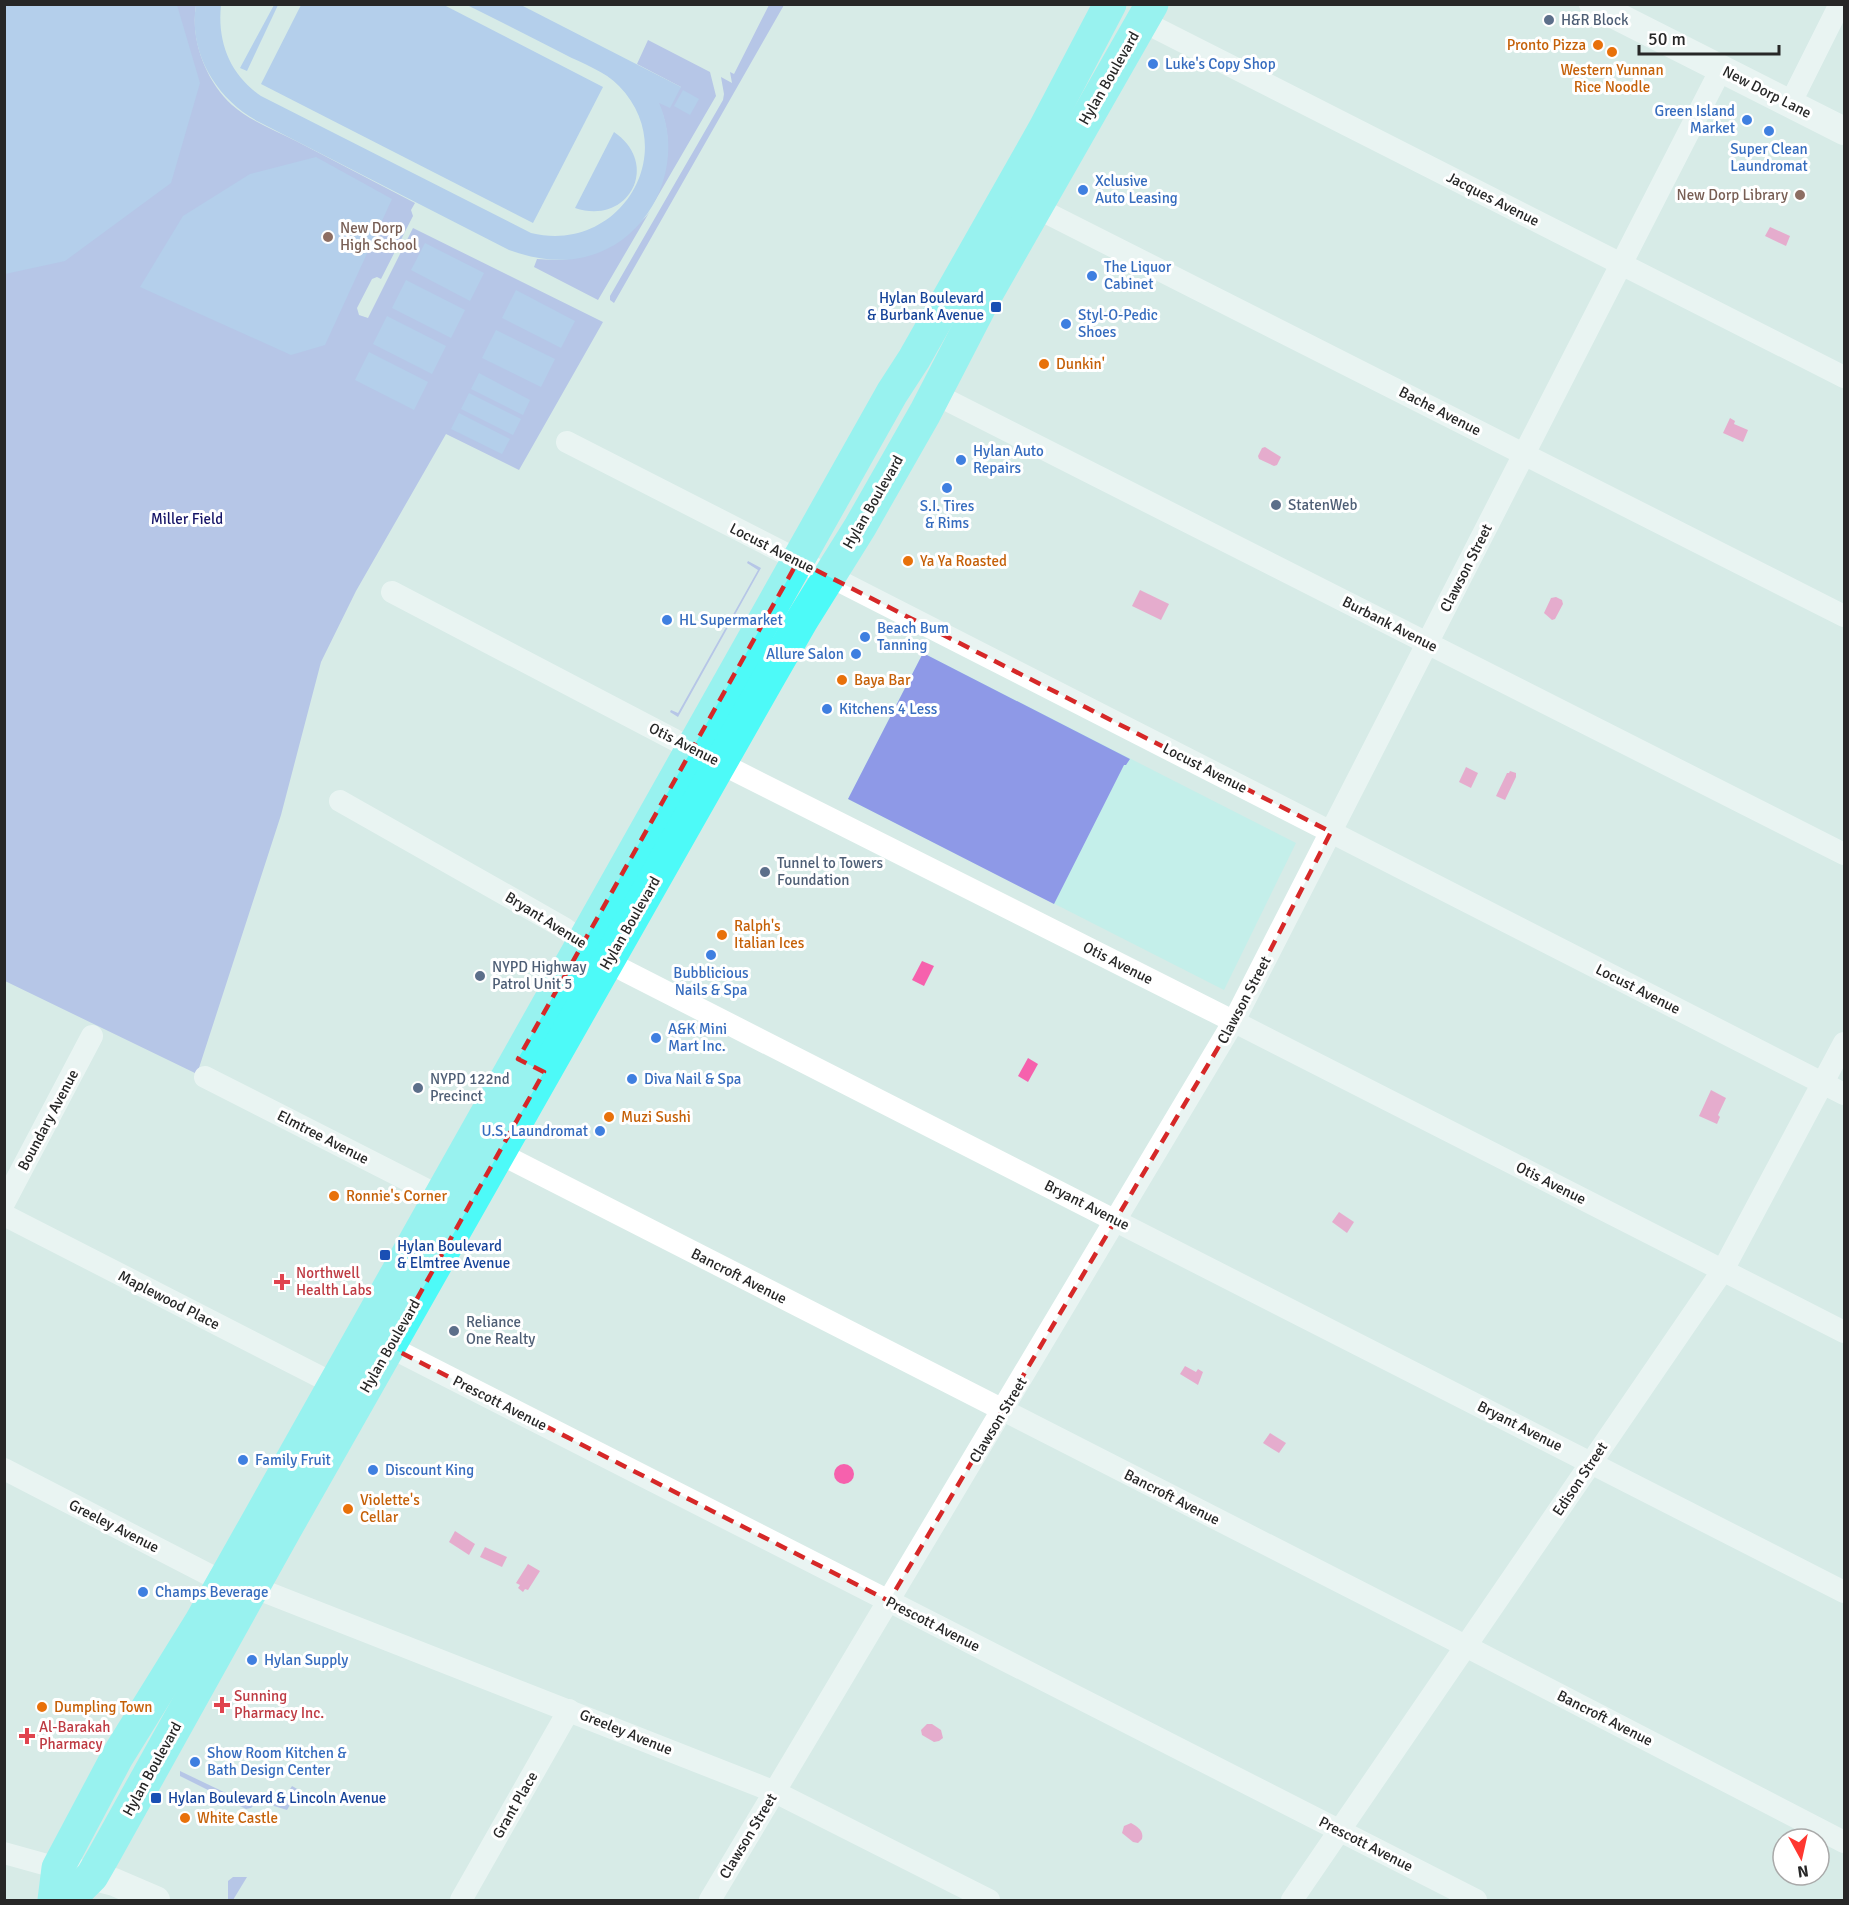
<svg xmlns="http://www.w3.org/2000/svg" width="1849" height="1905" font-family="Signika,sans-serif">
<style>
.education{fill:#c4efea}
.green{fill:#8e99e7}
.pitch{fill:#89adef}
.water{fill:#f661ad}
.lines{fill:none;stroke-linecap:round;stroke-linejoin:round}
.minor{stroke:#fff;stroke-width:22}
.tertiary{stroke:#fff;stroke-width:28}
.primary{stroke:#4dfaf8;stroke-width:33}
.marked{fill:none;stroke:#d62828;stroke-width:4.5;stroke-dasharray:12 8;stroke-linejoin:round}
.service-dot{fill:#5c6f8a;stroke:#fff;stroke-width:2}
.food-dot{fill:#e8710a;stroke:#fff;stroke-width:2}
.shop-dot{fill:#3f7fe0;stroke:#fff;stroke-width:2}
.education-dot{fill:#8d6e63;stroke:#fff;stroke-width:2}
.transit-dot{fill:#1a4fb4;stroke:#fff;stroke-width:2}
.health-dot{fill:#e0444e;stroke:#fff;stroke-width:2}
.labels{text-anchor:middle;stroke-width:6;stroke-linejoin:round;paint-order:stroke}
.service-label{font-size:15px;fill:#4e5e75;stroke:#fff;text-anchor:start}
.food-label{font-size:15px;fill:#c56008;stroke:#fff;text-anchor:start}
.shop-label{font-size:15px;fill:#366cbe;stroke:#fff;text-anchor:start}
.street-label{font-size:15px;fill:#272727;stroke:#fff}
.education-label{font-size:15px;fill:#785e54;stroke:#fff;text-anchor:end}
.transit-label{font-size:15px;fill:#164399;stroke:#fff;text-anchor:start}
.park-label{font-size:15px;fill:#151467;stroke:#fff}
.health-label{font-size:15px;fill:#be3a42;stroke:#fff;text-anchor:start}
</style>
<rect width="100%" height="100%" fill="#d7ebe7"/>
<polygon class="education" points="923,653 1296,843 1224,990 848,799"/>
<g class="green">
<path d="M4 5H196C190 40 206 81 232 105 250 121 275 130 296 141 336 162 375 182 415 203L411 210 413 216 381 279 377 277 372 279 357 308 359 315 368 318 413 228 603 322 519 470 446 434 356 591 321 662 281 815 197 1074 5 981Z"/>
<polygon points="769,5 784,5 614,303 610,300 610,296 723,100 724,94 721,77 732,83 730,72 734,74"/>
<path d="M648 40 710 72 716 96 652 206C669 173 674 136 658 102L681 87 637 64Z"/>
<path d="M650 211 598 300 534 267 537 259C574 262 602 256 630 231 637 225 645 219 650 211Z"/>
<polygon points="748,561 761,568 678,717 670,712 671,710 678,713 758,570 747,563"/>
<polygon points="923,653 1130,759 1126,765 1124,765 1054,904 848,799"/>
<polygon points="180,1771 253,1806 251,1808 246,1809 180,1776"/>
<polygon points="292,1786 299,1790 287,1810 274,1806 271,1802 273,1795 283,1800"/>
<polygon points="233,1877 247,1877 233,1900 228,1900 228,1881"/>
</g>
<g class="pitch">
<polygon points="442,4 603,87 533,223 261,84 301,5"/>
<polygon points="4,5 177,5 200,83 171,183 65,261 5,274"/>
<path d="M196 5H221C217 42 230 75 261 96L531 233C619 255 683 152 619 86 605 71 583 64 564 54 532 38 500 21 467 5H521L681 87 670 108 659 103C686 163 652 241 585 257 559 263 534 259 509 250L259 122C217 100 188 53 196 5Z"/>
<polygon points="274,5 278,5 247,71 240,68"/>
<polygon points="683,90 699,99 690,115 674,106"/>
<path d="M614 132C661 164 629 226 575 208Z"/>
<polygon points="316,157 392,199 325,345 291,355 140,287 183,216 250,174"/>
<polygon points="425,243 484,273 470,301 411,270"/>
<polygon points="406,280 465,310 451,338 392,308"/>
<polygon points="516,290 575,321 561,348 502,318"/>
<polygon points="387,316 446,346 432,374 373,344"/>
<polygon points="496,330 555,359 541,387 482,358"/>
<polygon points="369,352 428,382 414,410 355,380"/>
<polygon points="479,373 530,400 523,415 471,389"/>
<polygon points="469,393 521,419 513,435 461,409"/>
<polygon points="459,413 510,439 502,454 451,429"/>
</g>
<g class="water">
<polygon points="1770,227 1790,236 1786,246 1765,236"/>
<polygon points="1730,418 1735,421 1734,424 1748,430 1743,442 1723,433"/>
<polygon points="1265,447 1281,457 1277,465 1274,466 1259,459 1258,456 1262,448"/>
<polygon points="1140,590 1169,604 1161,620 1132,606"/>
<polygon points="1556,597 1562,600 1563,604 1555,619 1552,620 1544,613 1551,598"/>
<polygon points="1466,767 1478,773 1471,788 1459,782"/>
<polygon points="1510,771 1516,773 1516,777 1505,800 1496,796 1507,773 1509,773"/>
<polygon points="922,961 934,966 924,986 912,980"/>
<polygon points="1028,1058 1038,1064 1028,1082 1018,1076"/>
<polygon points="1711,1090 1726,1098 1718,1115 1720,1117 1717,1124 1699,1116"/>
<polygon points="1339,1212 1354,1222 1347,1233 1332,1222"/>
<polygon points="1185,1366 1196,1372 1198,1369 1203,1372 1198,1385 1180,1374"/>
<polygon points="1270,1433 1286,1443 1279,1453 1263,1443"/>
<circle cx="844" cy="1474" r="10"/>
<polygon points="455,1531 475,1544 469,1555 449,1542"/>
<polygon points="485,1547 507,1557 502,1567 480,1557"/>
<polygon points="528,1564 540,1571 528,1590 525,1589 523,1592 518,1588 520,1585 516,1583"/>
<polygon points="927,1724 932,1724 941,1730 943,1738 939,1741 934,1742 922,1735 921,1730"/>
<path d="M1131 1823C1138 1827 1144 1831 1142 1839L1138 1843 1133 1842 1122 1833 1124 1826Z"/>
</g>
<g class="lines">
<g class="minor">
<polyline points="1142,21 1844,377"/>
<polyline points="1790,104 1840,4"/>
<polyline points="1035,207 1844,616"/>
<polyline points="935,394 1844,854"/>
<polyline points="567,442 1844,1094"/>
<polyline points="392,592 692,749 1215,1012 1844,1332"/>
<polyline points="340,801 564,928 608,962 627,972 1844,1592"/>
<polyline points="205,1077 441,1197"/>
<polyline points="499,1153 1448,1637 1844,1842"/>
<polyline points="4,1203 92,1036"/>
<polyline points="4,1215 334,1384"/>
<polyline points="390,1347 1476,1900"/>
<polyline points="4,1469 223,1582"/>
<polyline points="253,1587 775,1792 989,1900"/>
<polyline points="4,1853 58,1868"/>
<polyline points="461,1900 569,1710"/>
<polyline points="710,1900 1234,1021 1721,69"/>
<polyline points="1292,1900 1723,1270 1844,1043"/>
</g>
<g class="tertiary">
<polyline points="1593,4 1844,131"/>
<polyline points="71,1871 114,1882 156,1900"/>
</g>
<g class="primary">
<polyline points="54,1900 58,1868 117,1757 200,1623 253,1529 892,393 914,359 1045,128 1110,4"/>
<polyline points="68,1900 92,1876 103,1857 285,1530 768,679 802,620 860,527 925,413 986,295 1152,4"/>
</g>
</g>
<path d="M0 0H1849V1905H0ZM798 561 1331 832 1234 1021 889 1601 390 1347 544 1072 518 1059Z" fill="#d7ebe7" fill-opacity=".55" fill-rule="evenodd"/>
<path class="marked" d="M798 561 1331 832 1234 1021 889 1601 390 1347 544 1072 518 1059Z"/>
<g class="service-dot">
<circle cx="1549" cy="20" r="6"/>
<circle cx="1276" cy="505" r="6"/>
<circle cx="765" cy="872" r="6"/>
<circle cx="480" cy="976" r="6"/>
<circle cx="418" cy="1088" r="6"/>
<circle cx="454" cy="1331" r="6"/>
</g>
<g class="food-dot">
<circle cx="1598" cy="45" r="6"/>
<circle cx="1612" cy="52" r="6"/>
<circle cx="1044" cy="364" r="6"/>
<circle cx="908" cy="561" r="6"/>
<circle cx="842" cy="680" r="6"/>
<circle cx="722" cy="935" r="6"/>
<circle cx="609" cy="1117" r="6"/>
<circle cx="334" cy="1196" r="6"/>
<circle cx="348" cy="1509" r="6"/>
<circle cx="42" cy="1707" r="6"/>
<circle cx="185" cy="1818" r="6"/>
</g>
<g class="shop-dot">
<circle cx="1153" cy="64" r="6"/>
<circle cx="1747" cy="120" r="6"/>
<circle cx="1769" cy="131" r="6"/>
<circle cx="1083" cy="190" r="6"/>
<circle cx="1092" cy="276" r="6"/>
<circle cx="1066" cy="324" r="6"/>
<circle cx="961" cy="460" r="6"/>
<circle cx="947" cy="488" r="6"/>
<circle cx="667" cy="620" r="6"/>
<circle cx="865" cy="637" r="6"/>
<circle cx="856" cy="654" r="6"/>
<circle cx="827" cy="709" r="6"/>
<circle cx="711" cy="955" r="6"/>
<circle cx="656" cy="1038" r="6"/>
<circle cx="632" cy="1079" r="6"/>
<circle cx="600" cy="1131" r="6"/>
<circle cx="243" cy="1460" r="6"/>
<circle cx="373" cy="1470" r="6"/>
<circle cx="143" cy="1592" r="6"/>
<circle cx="252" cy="1660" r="6"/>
<circle cx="195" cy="1762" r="6"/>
</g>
<g class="education-dot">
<circle cx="1800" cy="195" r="6"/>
<circle cx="328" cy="237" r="6"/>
</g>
<g class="transit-dot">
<rect x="990" y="301" width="12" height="12" rx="3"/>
<rect x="379" y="1249" width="12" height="12" rx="3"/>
<rect x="150" y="1792" width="12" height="12" rx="3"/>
</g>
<g class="health-dot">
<path d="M279 1273h6v6h6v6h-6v6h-6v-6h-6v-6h6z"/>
<path d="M219 1696h6v6h6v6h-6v6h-6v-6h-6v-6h6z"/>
<path d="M24 1727h6v6h6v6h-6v6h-6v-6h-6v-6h6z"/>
</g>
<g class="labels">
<g class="service-label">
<text x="1561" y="25">H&amp;R Block</text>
<text x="1288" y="510">StatenWeb</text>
<text x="777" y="868">Tunnel to Towers<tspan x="777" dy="17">Foundation</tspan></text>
<text x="492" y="972">NYPD Highway<tspan x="492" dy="17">Patrol Unit 5</tspan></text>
<text x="430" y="1084">NYPD 122nd<tspan x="430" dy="17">Precinct</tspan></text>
<text x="466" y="1327">Reliance<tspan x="466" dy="17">One Realty</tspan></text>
</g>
<g class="food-label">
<text x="1586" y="50" text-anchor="end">Pronto Pizza</text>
<text x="1612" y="75" text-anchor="middle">Western Yunnan<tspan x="1612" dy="17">Rice Noodle</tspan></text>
<text x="1056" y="369">Dunkin'</text>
<text x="920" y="566">Ya Ya Roasted</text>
<text x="854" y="685">Baya Bar</text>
<text x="734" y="931">Ralph's<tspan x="734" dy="17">Italian Ices</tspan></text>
<text x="621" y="1122">Muzi Sushi</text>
<text x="346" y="1201">Ronnie's Corner</text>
<text x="360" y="1505">Violette's<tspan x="360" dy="17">Cellar</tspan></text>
<text x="54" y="1712">Dumpling Town</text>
<text x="197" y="1823">White Castle</text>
</g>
<g class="shop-label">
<text x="1165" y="69">Luke's Copy Shop</text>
<text x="1735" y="116" text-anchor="end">Green Island<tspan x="1735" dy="17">Market</tspan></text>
<text x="1769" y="154" text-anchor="middle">Super Clean<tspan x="1769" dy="17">Laundromat</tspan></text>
<text x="1095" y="186">Xclusive<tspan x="1095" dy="17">Auto Leasing</tspan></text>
<text x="1104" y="272">The Liquor<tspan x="1104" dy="17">Cabinet</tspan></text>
<text x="1078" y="320">Styl-O-Pedic<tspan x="1078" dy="17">Shoes</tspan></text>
<text x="973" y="456">Hylan Auto<tspan x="973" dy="17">Repairs</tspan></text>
<text x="947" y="511" text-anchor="middle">S.I. Tires<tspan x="947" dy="17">&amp; Rims</tspan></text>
<text x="679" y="625">HL Supermarket</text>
<text x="877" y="633">Beach Bum<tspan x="877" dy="17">Tanning</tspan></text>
<text x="844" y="659" text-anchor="end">Allure Salon</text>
<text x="839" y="714">Kitchens 4 Less</text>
<text x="711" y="978" text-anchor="middle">Bubblicious<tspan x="711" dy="17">Nails &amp; Spa</tspan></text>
<text x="668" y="1034">A&amp;K Mini<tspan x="668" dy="17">Mart Inc.</tspan></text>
<text x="644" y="1084">Diva Nail &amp; Spa</text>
<text x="588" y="1136" text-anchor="end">U.S. Laundromat</text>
<text x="255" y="1465">Family Fruit</text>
<text x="385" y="1475">Discount King</text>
<text x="155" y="1597">Champs Beverage</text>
<text x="264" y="1665">Hylan Supply</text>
<text x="207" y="1758">Show Room Kitchen &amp;<tspan x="207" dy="17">Bath Design Center</tspan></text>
</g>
<g class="street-label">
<text transform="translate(1109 78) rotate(-60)" y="5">Hylan Boulevard</text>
<text transform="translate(1767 92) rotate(27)" y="5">New Dorp Lane</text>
<text transform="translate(1493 199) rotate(27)" y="5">Jacques Avenue</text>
<text transform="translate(1440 411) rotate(27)" y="5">Bache Avenue</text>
<text transform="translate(873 502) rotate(-60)" y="5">Hylan Boulevard</text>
<text transform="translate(772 548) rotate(27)" y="5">Locust Avenue</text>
<text transform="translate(1466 568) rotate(-63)" y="5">Clawson Street</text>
<text transform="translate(1390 624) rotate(27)" y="5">Burbank Avenue</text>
<text transform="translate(684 744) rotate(27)" y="5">Otis Avenue</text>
<text transform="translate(1205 768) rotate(27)" y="5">Locust Avenue</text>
<text transform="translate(546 920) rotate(32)" y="5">Bryant Avenue</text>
<text transform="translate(630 923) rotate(-60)" y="5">Hylan Boulevard</text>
<text transform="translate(1118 963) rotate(27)" y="5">Otis Avenue</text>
<text transform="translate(1638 989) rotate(27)" y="5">Locust Avenue</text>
<text transform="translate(1244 1000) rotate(-62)" y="5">Clawson Street</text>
<text transform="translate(48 1120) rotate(-62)" y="5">Boundary Avenue</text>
<text transform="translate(323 1137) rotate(27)" y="5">Elmtree Avenue</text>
<text transform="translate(1551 1183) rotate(27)" y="5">Otis Avenue</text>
<text transform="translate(1087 1205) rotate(27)" y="5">Bryant Avenue</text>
<text transform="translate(739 1276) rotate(27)" y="5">Bancroft Avenue</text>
<text transform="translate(169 1300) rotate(27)" y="5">Maplewood Place</text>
<text transform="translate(390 1346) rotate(-60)" y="5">Hylan Boulevard</text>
<text transform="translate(500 1403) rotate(27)" y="5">Prescott Avenue</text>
<text transform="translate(998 1420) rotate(-59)" y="5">Clawson Street</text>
<text transform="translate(1520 1426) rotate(27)" y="5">Bryant Avenue</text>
<text transform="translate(1580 1479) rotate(-56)" y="5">Edison Street</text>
<text transform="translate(1172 1497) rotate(27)" y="5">Bancroft Avenue</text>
<text transform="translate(114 1526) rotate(27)" y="5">Greeley Avenue</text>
<text transform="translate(933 1624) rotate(27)" y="5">Prescott Avenue</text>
<text transform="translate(1605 1718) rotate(27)" y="5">Bancroft Avenue</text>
<text transform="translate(626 1732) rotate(22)" y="5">Greeley Avenue</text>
<text transform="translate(152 1769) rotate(-61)" y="5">Hylan Boulevard</text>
<text transform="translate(515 1805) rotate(-60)" y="5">Grant Place</text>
<text transform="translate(748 1836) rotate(-59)" y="5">Clawson Street</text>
<text transform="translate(1366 1844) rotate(27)" y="5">Prescott Avenue</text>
</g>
<g class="education-label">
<text x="1788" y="200">New Dorp Library</text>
<text x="340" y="233" text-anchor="start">New Dorp<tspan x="340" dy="17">High School</tspan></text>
</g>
<g class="transit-label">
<text x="984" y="303" text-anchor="end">Hylan Boulevard<tspan x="984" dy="17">&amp; Burbank Avenue</tspan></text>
<text x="397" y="1251">Hylan Boulevard<tspan x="397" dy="17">&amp; Elmtree Avenue</tspan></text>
<text x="168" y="1803">Hylan Boulevard &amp; Lincoln Avenue</text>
</g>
<g class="park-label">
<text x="187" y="524">Miller Field</text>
</g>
<g class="health-label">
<text x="296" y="1278">Northwell<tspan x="296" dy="17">Health Labs</tspan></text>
<text x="234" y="1701">Sunning<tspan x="234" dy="17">Pharmacy Inc.</tspan></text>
<text x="39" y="1732">Al-Barakah<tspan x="39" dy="17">Pharmacy</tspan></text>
</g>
</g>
<rect width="1849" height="1905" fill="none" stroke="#272727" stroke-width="12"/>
<g transform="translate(1801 1857) rotate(172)"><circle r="28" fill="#ffffff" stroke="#a9a9a9" stroke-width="1.5"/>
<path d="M0-4.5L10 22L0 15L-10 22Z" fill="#ff3730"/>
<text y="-9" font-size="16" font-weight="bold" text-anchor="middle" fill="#272727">N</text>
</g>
<path d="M1639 45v9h140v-9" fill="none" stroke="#272727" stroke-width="3"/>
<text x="1648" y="45" font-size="18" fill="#272727" stroke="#ffffff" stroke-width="4.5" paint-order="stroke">50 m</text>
</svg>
